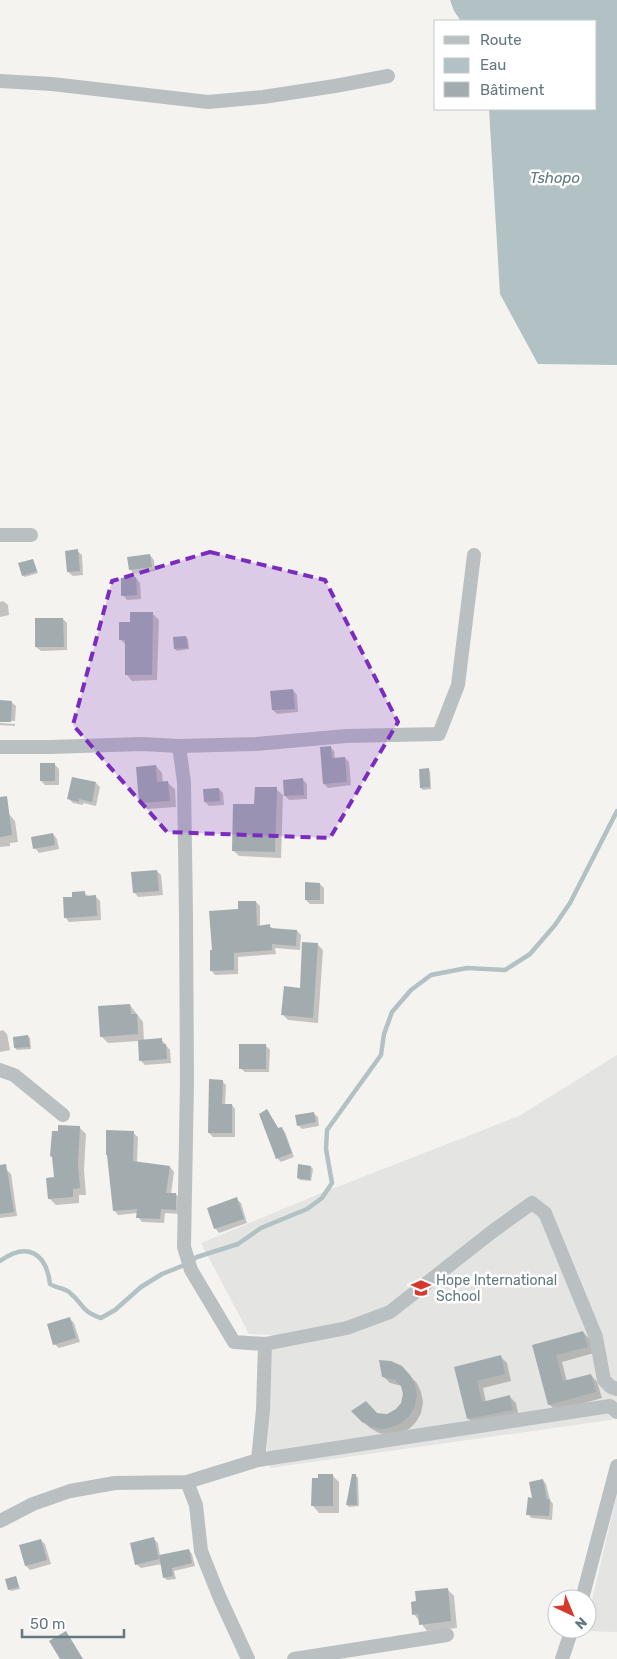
<svg xmlns="http://www.w3.org/2000/svg" width="617" height="1659" font-family="Rubik,sans-serif">
<style>
.built{fill:#e4e5e3}
.water{fill:#b2c1c3}
.shadow{fill:#0003}
.lines{fill:none;stroke-linecap:round;stroke-linejoin:round}
.stream{stroke:#b2c1c3;stroke-width:4.5}
.building{fill:#a2acaf}
.minor{stroke:#bac0c2;stroke-width:14}
.marked{fill:#7b2cbf;fill-opacity:0.2;stroke:#7b2cbf;stroke-width:4;stroke-dasharray:10 6;stroke-linejoin:round}
.labels{text-anchor:middle;stroke-width:5;stroke-linejoin:round;paint-order:stroke}
.poi-label{font-size:14px;fill:#64787f;stroke:#fff;text-anchor:start}
.water-label{font-size:15px;font-style:italic;fill:#607a7d;stroke:#fff}
</style>
<rect width="100%" height="100%" fill="#f4f3f0"/>
<g class="built">
<polygon points="617,1055 617,1419 270,1468 267,1449 271,1335 249,1334 201,1243 319,1194 519,1116"/>
<polygon points="617,1494 617,1632 585,1631 585,1629 587,1629 587,1621"/>
</g>
<polygon class="water" points="450,0 617,0 617,365 538,364 500,294 489,109 596,109 596,21 461,21 454,11"/>
<g class="shadow">
<polygon points="77,551 82,555 83,575 73,576 68,572"/>
<polygon points="150,555 154,560 155,571 134,574 130,569"/>
<polygon points="33,560 38,573 25,577 23,575"/>
<polygon points="136,578 140,583 141,599 127,600 123,595"/>
<polygon points="3,601 8,605 9,615 0,617 0,602"/>
<polygon points="153,614 159,620 157,680 132,681 127,675 126,645 120,639 131,624"/>
<polygon points="63,619 67,623 67,650 41,651 36,647"/>
<polygon points="186,637 188,639 189,649 177,651 175,649"/>
<polygon points="293,690 297,695 298,712 277,714 273,710"/>
<polygon points="0,701 11,702 16,706 15,721 0,720"/>
<polygon points="0,723 15,724 15,726 0,725"/>
<polygon points="330,747 334,751 335,759 345,758 349,762 351,785 328,788 324,784"/>
<polygon points="55,765 59,769 59,785 45,785 41,781"/>
<polygon points="156,766 162,773 163,783 168,783 175,789 176,807 147,809 140,802"/>
<polygon points="428,770 430,771 431,789 423,790 421,788"/>
<polygon points="302,779 307,784 307,799 289,800 285,796"/>
<polygon points="96,783 100,787 96,806 83,803 83,805 73,803 69,799"/>
<polygon points="219,789 223,793 224,805 209,806 205,802"/>
<polygon points="276,789 283,795 281,858 239,856 233,850 256,805"/>
<polygon points="9,814 15,821 18,842 10,843 10,846 0,847 0,816"/>
<polygon points="53,834 57,839 59,849 39,853 35,848"/>
<polygon points="157,871 161,875 163,895 138,897 134,892"/>
<polygon points="320,884 324,888 324,904 310,904 306,900"/>
<polygon points="84,892 89,897 96,897 100,901 101,920 69,922 65,917 73,898"/>
<polygon points="256,902 260,906 260,927 270,926 273,929 297,931 301,935 300,950 275,948 276,954 238,957 238,974 215,975 211,970 214,951 239,910"/>
<polygon points="317,944 323,950 318,1023 288,1020 282,1014 301,989"/>
<polygon points="130,1005 143,1022 144,1041 161,1039 170,1050 171,1063 145,1065 141,1061 139,1041 108,1043 101,1036"/>
<polygon points="3,1030 7,1034 10,1050 0,1052 0,1031"/>
<polygon points="28,1036 30,1038 31,1049 17,1050 15,1048"/>
<polygon points="265,1045 270,1050 269,1072 245,1072 240,1068"/>
<polygon points="222,1081 226,1085 225,1105 232,1105 235,1109 235,1137 213,1137 209,1133"/>
<polygon points="267,1111 279,1129 281,1128 285,1132 294,1157 281,1162 277,1158"/>
<polygon points="313,1113 318,1117 319,1126 302,1129 298,1125"/>
<polygon points="79,1127 86,1134 84,1170 86,1195 79,1195 79,1203 56,1205 49,1198 55,1178 53,1158"/>
<polygon points="133,1133 138,1137 137,1163 170,1167 174,1172 171,1194 176,1194 180,1199 180,1214 165,1213 164,1223 142,1222 138,1217 138,1213 118,1215 114,1210 109,1157 107,1155"/>
<polygon points="311,1167 313,1169 311,1181 300,1180 298,1178"/>
<polygon points="7,1170 11,1174 17,1216 0,1218 0,1171"/>
<polygon points="236,1199 241,1203 247,1223 219,1233 215,1228"/>
<polygon points="70,1319 74,1323 80,1342 59,1348 54,1344"/>
<polygon points="583,1332 590,1339 594,1353 562,1362 567,1382 591,1375 597,1382 602,1398 556,1411 549,1404 534,1346"/>
<polygon points="500,1356 507,1363 511,1381 483,1388 486,1402 509,1396 516,1403 519,1417 475,1425 468,1418 455,1368"/>
<polygon points="401,1367 417,1383 421,1392 423,1402 421,1413 416,1422 409,1429 399,1434 389,1435 379,1433 370,1428 353,1411 387,1415 397,1410 402,1404 404,1393 402,1386 390,1383 383,1376"/>
<polygon points="332,1475 339,1482 339,1513 319,1513 313,1506"/>
<polygon points="356,1476 358,1478 359,1506 349,1507 347,1505"/>
<polygon points="543,1480 546,1484 550,1500 553,1504 552,1520 531,1518 528,1514"/>
<polygon points="153,1538 158,1543 160,1556 189,1550 192,1554 195,1566 174,1571 176,1579 167,1580 164,1577 162,1564 141,1568 136,1564"/>
<polygon points="41,1540 45,1544 51,1564 30,1570 26,1566 20,1546"/>
<polygon points="16,1577 20,1589 11,1591 9,1589"/>
<polygon points="447,1589 454,1596 457,1628 427,1631 414,1614"/>
</g>
<g class="lines">
<path class="stream" d="M0 1261C27 1242 46 1252 50 1284 56 1288 64 1288 69 1292 84 1304 80 1311 101 1318L115 1310 141 1287 162 1274 182 1266 197 1257 238 1244 261 1228 307 1209 322 1198 332 1183 326 1149 327 1130 381 1055 384 1034 392 1012 411 990 431 975 467 968 505 970 530 954 555 925 570 903 617 811"/>
</g>
<g class="building">
<polygon points="78,549 80,571 67,572 65,551"/>
<polygon points="150,554 152,567 129,570 127,557"/>
<polygon points="33,559 37,571 22,576 18,563"/>
<polygon points="136,577 137,595 121,596 121,578"/>
<polygon points="130,612 153,612 152,675 125,675 125,640 119,640 119,622 130,622"/>
<polygon points="35,618 63,618 64,647 35,647"/>
<polygon points="186,636 188,648 174,649 173,637"/>
<polygon points="293,689 295,709 272,710 270,691"/>
<polygon points="0,700 12,701 11,722 0,722"/>
<polygon points="331,746 332,758 345,757 347,782 323,784 320,747"/>
<rect x="40" y="763" width="15" height="18"/>
<polygon points="156,765 157,782 168,781 170,801 139,803 136,767"/>
<polygon points="429,768 430,787 420,788 419,769"/>
<polygon points="72,777 96,782 92,802 79,799 79,802 67,799"/>
<polygon points="303,778 304,795 284,796 283,780"/>
<polygon points="255,787 277,787 275,852 232,851 233,804 254,804"/>
<polygon points="219,788 220,801 204,802 203,789"/>
<polygon points="7,796 12,835 0,837 0,797"/>
<polygon points="53,833 55,845 33,849 31,837"/>
<polygon points="157,870 159,891 133,893 131,872"/>
<polygon points="305,882 320,883 320,900 305,900"/>
<polygon points="85,891 85,896 96,895 97,916 64,918 63,897 72,897 72,892"/>
<polygon points="238,901 256,901 257,926 270,924 270,928 297,930 296,946 272,944 272,950 234,953 234,970 210,971 210,950 212,950 209,911 238,909"/>
<polygon points="302,942 318,943 313,1018 281,1015 284,986 300,988"/>
<polygon points="130,1004 131,1014 137,1014 138,1034 100,1037 98,1006"/>
<polygon points="28,1035 30,1047 14,1048 13,1037"/>
<polygon points="162,1038 162,1044 166,1044 167,1059 139,1061 138,1040"/>
<rect x="239" y="1044" width="27" height="25"/>
<polygon points="209,1079 223,1080 222,1104 232,1104 232,1133 208,1133"/>
<polygon points="267,1109 278,1128 282,1127 292,1153 276,1159 259,1114"/>
<polygon points="314,1112 316,1122 297,1126 295,1115"/>
<polygon points="58,1125 80,1126 78,1163 80,1188 73,1189 73,1197 48,1199 46,1178 54,1177 52,1157 50,1156 52,1131 58,1131"/>
<polygon points="106,1130 134,1131 133,1161 170,1166 166,1193 176,1193 176,1210 161,1209 160,1219 136,1218 137,1209 113,1211 107,1155 106,1155"/>
<polygon points="6,1164 14,1212 0,1214 0,1165"/>
<polygon points="298,1164 311,1166 310,1180 297,1178"/>
<polygon points="237,1197 244,1219 214,1229 207,1208"/>
<polygon points="70,1317 76,1338 53,1345 47,1324"/>
<polygon points="583,1331 588,1347 556,1355 563,1381 591,1374 596,1392 548,1405 532,1345"/>
<polygon points="501,1355 505,1374 477,1381 482,1402 510,1395 513,1410 467,1419 454,1367"/>
<polygon points="379,1360 391,1361 402,1366 410,1375 415,1384 417,1395 415,1406 410,1415 402,1423 392,1427 382,1429 371,1427 362,1422 351,1411 366,1401 377,1413 387,1414 396,1409 401,1403 403,1394 401,1386 395,1380 382,1377"/>
<polygon points="318,1474 333,1474 333,1506 311,1506 312,1478 318,1478"/>
<polygon points="352,1474 356,1474 357,1505 346,1505"/>
<polygon points="543,1479 547,1499 550,1499 549,1516 526,1515 528,1497 532,1498 529,1482"/>
<polygon points="154,1537 159,1559 135,1565 130,1543"/>
<polygon points="41,1539 47,1560 25,1566 19,1545"/>
<polygon points="189,1549 192,1563 172,1568 173,1576 163,1578 159,1555"/>
<polygon points="16,1576 19,1587 8,1590 5,1579"/>
<polygon points="448,1588 451,1621 419,1625 418,1614 412,1615 411,1602 416,1601 415,1591"/>
<polygon points="66,1631 83,1659 60,1659 49,1641"/>
</g>
<g class="lines">
<g class="minor">
<polyline points="0,81 52,84 208,102 263,97 335,86 388,76"/>
<polyline points="0,535 31,535"/>
<polyline points="0,747 50,747 142,744 179,746 256,744 346,736 439,734 458,685 474,555"/>
<polyline points="0,1070 14,1075 63,1115"/>
<polyline points="265,1344 347,1328 390,1312 493,1231 532,1203 545,1213 596,1337 604,1380 611,1387 617,1389"/>
<polyline points="258,1460 610,1406 617,1412"/>
<polyline points="187,1482 196,1505 201,1551 219,1596 248,1659"/>
<polyline points="0,1521 33,1504 70,1491 115,1483 187,1482 258,1460 263,1410 265,1344 234,1342 191,1270 184,1247 187,1082 186,914 184,782 179,746"/>
<polyline points="582,1599 617,1466"/>
<polyline points="294,1659 447,1635"/>
<polyline points="562,1659 572,1629"/>
</g>
</g>
<path class="marked" d="M210 552 325 580 398 722 330 838 167 832 73 725 112 581Z"/>
<defs>
<symbol id="school-bare" viewBox="-9 -9 18 18"><path d="M0-5L7-2L0 1L-7-2ZM-4 1L0 2.5L4 1V4Q0 6-4 4Z" fill="#d8372b" stroke="#fff" stroke-width="2.5" paint-order="stroke"/></symbol>
</defs>
<g fill-rule="evenodd">
<use href="#school-bare" x="407" y="1274" width="28" height="28"/>
</g>
<g class="labels">
<g class="poi-label">
<text x="436" y="1285">Hope International<tspan x="436" dy="16">School</tspan></text>
</g>
<g class="water-label">
<text x="555" y="183">Tshopo</text>
</g>
</g>
<rect x="434" y="20" width="162" height="90" fill="#ffffff" stroke="#c1c9cc"/>
<rect x="444" y="36" width="25" height="8" fill="#bac0c2" stroke="#c1c9cc"/>
<text x="480" y="45" font-size="15" fill="#64787f">Route</text>
<rect x="444" y="58" width="25" height="15" fill="#b2c1c3" stroke="#c1c9cc"/>
<text x="480" y="70" font-size="15" fill="#64787f">Eau</text>
<rect x="444" y="82" width="25" height="15" fill="#a2acaf" stroke="#c1c9cc"/>
<text x="480" y="95" font-size="15" fill="#64787f">Bâtiment</text>
<g transform="translate(572 1614) rotate(136)"><circle r="24" fill="#ffffff" stroke="#c1c9cc"/>
<path d="M0-4L9 19L0 12L-9 19Z" fill="#d8372b"/>
<text y="-8" font-size="14" font-weight="bold" text-anchor="middle" fill="#64787f">N</text>
</g>
<path d="M22 1629v8h102v-8" fill="none" stroke="#64787f" stroke-width="2.5"/>
<text x="30" y="1629" font-size="15" fill="#64787f" stroke="#ffffff" stroke-width="4" paint-order="stroke">50 m</text>
</svg>
